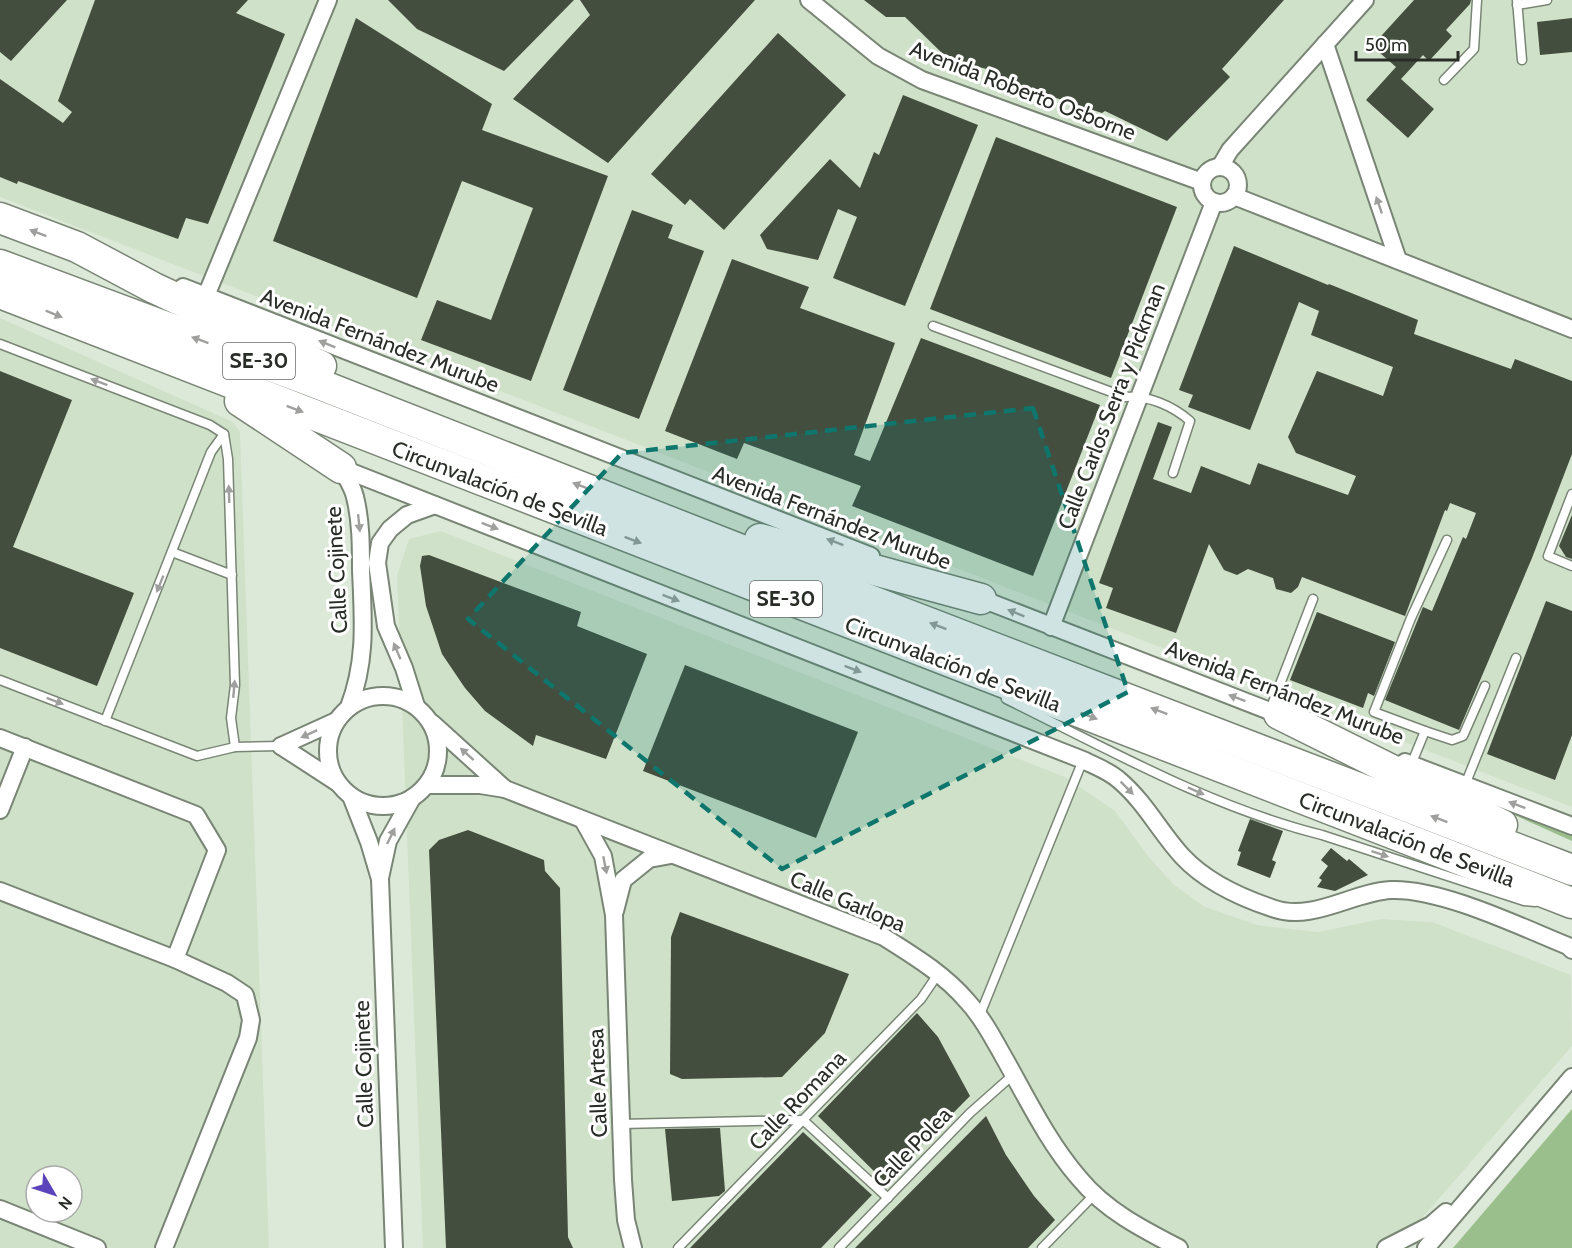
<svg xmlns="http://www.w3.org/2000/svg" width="1572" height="1248" font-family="Cabin,sans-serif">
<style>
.built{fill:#d0e1c9;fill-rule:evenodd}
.green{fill:#9bbf8c}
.building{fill:#444e3f}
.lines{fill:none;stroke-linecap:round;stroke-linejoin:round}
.service-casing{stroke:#798575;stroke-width:11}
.minor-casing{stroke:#798575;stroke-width:20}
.motorway-casing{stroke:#798575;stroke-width:33}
.service{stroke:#fff;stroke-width:8}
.minor{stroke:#fff;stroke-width:16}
.motorway{stroke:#fff;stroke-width:30}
.oneway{fill:#9fa09e}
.marked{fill:#0f766e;fill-opacity:0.2;stroke:#0f766e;stroke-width:4.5;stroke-dasharray:12 8;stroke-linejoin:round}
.labels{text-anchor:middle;stroke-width:6;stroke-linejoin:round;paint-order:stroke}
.shield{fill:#fff;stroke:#696c68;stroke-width:1.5}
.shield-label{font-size:21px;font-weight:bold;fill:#292d27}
.street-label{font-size:22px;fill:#292d27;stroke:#fff}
</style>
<rect width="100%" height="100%" fill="#dde9d8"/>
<g class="built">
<polygon points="0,0 1572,0 1572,807 0,197"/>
<path d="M0 318 233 422 240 432 269 1248H0ZM36 1176H72V1212H36Z"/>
<polygon points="441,531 1065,777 1115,811 1148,856 1174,885 1205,907 1257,925 1318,932 1381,919 1432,922 1571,975 1572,1046 1396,1248 423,1248 397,576 409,539"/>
</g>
<g class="green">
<polygon points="1483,801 1572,835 1572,841"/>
<polygon points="1572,1109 1572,1248 1453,1248"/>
</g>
<g class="building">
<polygon points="0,0 67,0 11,61 0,52"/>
<polygon points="95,0 248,0 236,13 285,34 208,224 186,218 178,239 18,181 17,184 0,177 0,79 63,123 72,112 58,101"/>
<polygon points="388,0 574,0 504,71 417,29"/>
<polygon points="580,0 755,0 608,163 513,99 590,15"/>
<polygon points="864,0 1284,0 1222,69 1230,77 1167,141 1105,111 1102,113 1053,97 1042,106 999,87 1001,77 994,71 964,63 942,53 905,17 886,17"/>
<polygon points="1414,0 1471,0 1470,4 1446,30 1452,36 1429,61 1423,55 1401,79 1434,109 1408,138 1366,100 1396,67 1372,46"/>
<polygon points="356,18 492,104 482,130 608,176 531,381 421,340 437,300 491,320 533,208 462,181 417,298 273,241"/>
<polygon points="1572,18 1572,52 1540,55 1537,22"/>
<polygon points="778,33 846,95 724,230 690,199 685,205 651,174"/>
<polygon points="903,95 978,125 905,306 833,278 857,217 838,209 818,260 767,249 760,235 830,159 860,188 874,152 879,155"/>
<polygon points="996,137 1177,207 1111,378 930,309"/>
<polygon points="632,210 673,225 668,238 704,251 639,419 563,390"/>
<polygon points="1234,246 1328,285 1329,284 1418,320 1414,334 1511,369 1515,359 1572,381 1572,454 1532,558 1459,730 1385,700 1423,607 1432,611 1463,537 1466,539 1476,513 1450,503 1447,511 1445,510 1405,616 1302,577 1298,587 1291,593 1276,589 1273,578 1248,569 1237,575 1224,570 1209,544 1176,633 1106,608 1113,588 1099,583 1158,422 1172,427 1153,479 1191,493 1201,466 1250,485 1258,463 1348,495 1356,476 1296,453 1288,437 1317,371 1383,396 1393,367 1311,335 1319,311 1299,302 1250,430 1188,407 1193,395 1179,390"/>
<polygon points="732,259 809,287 800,308 895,343 854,455 870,461 921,338 1100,405 1033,576 852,506 861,486 744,443 737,459 665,431"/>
<polygon points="0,371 72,400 13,547 134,593 97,686 0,648"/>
<polygon points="1572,515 1572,559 1566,557 1559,546"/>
<polygon points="429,555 581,612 577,626 647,654 606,759 536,735 533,746 485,711 465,688 442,654 426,606 420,566 422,556"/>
<polygon points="1546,601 1572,611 1572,735 1555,780 1487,754"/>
<polygon points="1317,612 1395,642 1374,696 1368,693 1363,708 1290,680"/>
<polygon points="685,665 858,732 816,838 643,771"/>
<polygon points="1250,819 1283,831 1272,860 1276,862 1270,878 1237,865 1241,852 1238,851"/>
<polygon points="468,830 544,860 545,871 560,888 568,1237 573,1248 446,1248 429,850 439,840"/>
<polygon points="1331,848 1347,861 1349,859 1368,875 1335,891 1317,887 1322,880 1319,878 1328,866 1321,860"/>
<polygon points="680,912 849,974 825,1033 782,1077 682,1079 670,1074 671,937"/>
<polygon points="917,1013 938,1037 970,1096 885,1182 818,1116"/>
<polygon points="986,1116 1006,1155 1034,1196 1055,1220 1028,1248 855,1248"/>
<polygon points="720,1128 725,1191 719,1196 672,1201 665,1129"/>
<polygon points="803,1132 872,1195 821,1248 690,1248"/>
</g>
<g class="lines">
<defs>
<g id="service">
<polyline points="1517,0 1522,60"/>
<polyline points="1517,5 1547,0"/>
<polyline points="1444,80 1474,49 1477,0"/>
<path d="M933 326 1125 397C1148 395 1173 406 1190 421L1173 473"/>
<polyline points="0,344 210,425 224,434 228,459 235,685 231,718 235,747"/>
<polyline points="1572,494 1548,556 1572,566"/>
<polyline points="172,552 232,575"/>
<polyline points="0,680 197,756 235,747 281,746"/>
<path d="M1006 699C1108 749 1210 807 1322 835L1524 901 1535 902"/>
<polyline points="1270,710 1313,599"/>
<polyline points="105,721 211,452 224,434"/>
<polyline points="1425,731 1452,740 1463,736 1485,686"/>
<polyline points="1411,765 1425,731 1374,712 1411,618 1447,540"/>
<polyline points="1465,785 1516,658"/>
<polyline points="979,1017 1083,760"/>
<polyline points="621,1124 803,1120 888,1198"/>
<polyline points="678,1248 921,999 938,974"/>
<polyline points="839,1248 970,1113 1014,1074"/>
<polyline points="1042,1248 1095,1194"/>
</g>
<g id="minor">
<polyline points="809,0 878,56 922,80 1202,182"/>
<polyline points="1325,44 1398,260"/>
<polyline points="1220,167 1230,150 1365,0"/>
<circle cx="1220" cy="185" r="18"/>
<polyline points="1234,196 1572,329"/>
<polyline points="183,287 871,556"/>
<polyline points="206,296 328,0"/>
<path d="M341 468 1083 760C1095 766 1109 771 1119 780 1145 802 1160 832 1182 856 1206 882 1239 897 1272 908 1312 923 1352 892 1391 890 1441 888 1521 927 1568 946L1572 950"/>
<path d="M341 468C346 477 353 487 355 497 361 521 361 546 361 570 363 619 367 660 349 707"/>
<polyline points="974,596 1285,717"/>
<polyline points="1051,627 1214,202"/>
<circle cx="383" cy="751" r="55"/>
<polyline points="416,706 404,668 386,626 377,563 380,543 390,529 407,515 435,505"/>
<polyline points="432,723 505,789"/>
<polyline points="0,738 196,815 217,850 175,959"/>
<polyline points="281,746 338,783"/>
<polyline points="281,746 336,721"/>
<polyline points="1405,762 1572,826"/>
<path d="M427 785H480L505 789 884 937C914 956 944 974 967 1001 981 1016 992 1036 1002 1054 1026 1096 1047 1141 1079 1178 1105 1210 1142 1229 1179 1248"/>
<polyline points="351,796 369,842 380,879 394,1248"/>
<polyline points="0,810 25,747"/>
<polyline points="583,820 603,856 614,915 623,1180 626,1220 633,1248"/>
<polyline points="380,878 388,841 412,798"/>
<polyline points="0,891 175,959 227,983 245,995 251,1020 248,1038 164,1248"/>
<polyline points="615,911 623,880 649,859 671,855"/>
<polyline points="0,1209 97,1248"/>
<polyline points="1386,1248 1431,1225 1446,1212"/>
<polyline points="1426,1248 1572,1077"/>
</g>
<g id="motorway">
<polyline points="0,218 77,247 154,288 321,366"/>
<polyline points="0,265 311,381 851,593 1572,870"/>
<polyline points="0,293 1572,903"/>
<polyline points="240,401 341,468"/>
<polyline points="760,539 981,599"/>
<polyline points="1279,714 1502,825"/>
</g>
</defs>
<use href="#service" class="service-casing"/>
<use href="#minor" class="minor-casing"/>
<use href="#motorway" class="motorway-casing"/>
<use href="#service" class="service"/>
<use href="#minor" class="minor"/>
<use href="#motorway" class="motorway"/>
</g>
<defs><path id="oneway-solid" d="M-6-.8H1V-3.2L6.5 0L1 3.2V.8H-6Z" transform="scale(1.5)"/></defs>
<g class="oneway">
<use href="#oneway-solid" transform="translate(1379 205) rotate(-109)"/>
<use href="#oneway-solid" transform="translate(38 233) rotate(-159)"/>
<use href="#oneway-solid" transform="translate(54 314) rotate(22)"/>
<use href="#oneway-solid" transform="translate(200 340) rotate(-160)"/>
<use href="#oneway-solid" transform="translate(327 344) rotate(-158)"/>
<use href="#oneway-solid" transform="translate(99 382) rotate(-159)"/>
<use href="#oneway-solid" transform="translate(295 409) rotate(21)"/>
<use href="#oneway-solid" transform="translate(581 486) rotate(-159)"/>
<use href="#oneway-solid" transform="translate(229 494) rotate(-92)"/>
<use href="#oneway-solid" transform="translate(359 523) rotate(84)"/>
<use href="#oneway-solid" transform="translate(490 526) rotate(21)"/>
<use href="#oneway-solid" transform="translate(633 540) rotate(21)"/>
<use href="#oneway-solid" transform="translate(835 542) rotate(-159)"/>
<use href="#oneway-solid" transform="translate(160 584) rotate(112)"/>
<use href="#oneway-solid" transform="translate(671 598) rotate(21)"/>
<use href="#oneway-solid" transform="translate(1016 613) rotate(-158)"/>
<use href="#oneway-solid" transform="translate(938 626) rotate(-159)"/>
<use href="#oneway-solid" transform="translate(397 651) rotate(-113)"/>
<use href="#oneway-solid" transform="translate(853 669) rotate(21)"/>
<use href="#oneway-solid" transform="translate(234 689) rotate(-85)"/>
<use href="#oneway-solid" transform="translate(1237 698) rotate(-159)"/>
<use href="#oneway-solid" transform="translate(55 701) rotate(21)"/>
<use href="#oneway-solid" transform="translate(1159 711) rotate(-159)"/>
<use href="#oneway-solid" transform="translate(1089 716) rotate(21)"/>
<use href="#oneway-solid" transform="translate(309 734) rotate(155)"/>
<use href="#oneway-solid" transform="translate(467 754) rotate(-138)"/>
<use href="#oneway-solid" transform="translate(1127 788) rotate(45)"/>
<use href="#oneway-solid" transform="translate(1196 791) rotate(24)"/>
<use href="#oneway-solid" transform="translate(1517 805) rotate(-159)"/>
<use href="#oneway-solid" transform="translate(1439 819) rotate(-159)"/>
<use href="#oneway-solid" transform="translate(391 836) rotate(-64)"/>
<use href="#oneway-solid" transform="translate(1380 854) rotate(18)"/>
<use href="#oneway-solid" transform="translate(605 865) rotate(79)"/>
</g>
<path class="marked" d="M1033 408 1128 692 782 869 468 619 622 453Z"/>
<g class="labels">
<g class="shield">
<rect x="223" y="343" width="72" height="36" rx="4.5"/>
<rect x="750" y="581" width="72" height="36" rx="4.5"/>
</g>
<g class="shield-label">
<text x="259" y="368">SE-30</text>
<text x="786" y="606">SE-30</text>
</g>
<g class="street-label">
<text transform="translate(1023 90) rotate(21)" y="8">Avenida Roberto Osborne</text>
<text transform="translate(380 340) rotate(21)" y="8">Avenida Fernández Murube</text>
<text transform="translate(1111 406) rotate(-69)" y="8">Calle Carlos Serra y Pickman</text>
<text transform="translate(500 488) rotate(21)" y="8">Circunvalación de Sevilla</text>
<text transform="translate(832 517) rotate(21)" y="8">Avenida Fernández Murube</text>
<text transform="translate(336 570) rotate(-93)" y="8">Calle Cojinete</text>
<text transform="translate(953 664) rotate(21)" y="8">Circunvalación de Sevilla</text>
<text transform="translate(1285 692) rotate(21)" y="8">Avenida Fernández Murube</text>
<text transform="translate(1407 839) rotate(21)" y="8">Circunvalación de Sevilla</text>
<text transform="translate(848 901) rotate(23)" y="8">Calle Garlopa</text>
<text transform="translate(363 1064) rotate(-92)" y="8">Calle Cojinete</text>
<text transform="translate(597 1083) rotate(-92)" y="8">Calle Artesa</text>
<text transform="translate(797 1100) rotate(-46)" y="8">Calle Romana</text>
<text transform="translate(912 1147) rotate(-46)" y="8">Calle Polea</text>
</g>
</g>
<g transform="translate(54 1194) rotate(129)"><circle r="28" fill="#ffffff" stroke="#a9aba9" stroke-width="1.5"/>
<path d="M0-4.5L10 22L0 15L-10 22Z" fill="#5a43bb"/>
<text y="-9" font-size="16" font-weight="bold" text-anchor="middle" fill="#292d27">N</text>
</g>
<path d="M1356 51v9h102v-9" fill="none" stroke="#292d27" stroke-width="3"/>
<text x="1365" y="51" font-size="18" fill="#292d27" stroke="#ffffff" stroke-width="4.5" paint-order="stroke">50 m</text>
</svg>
